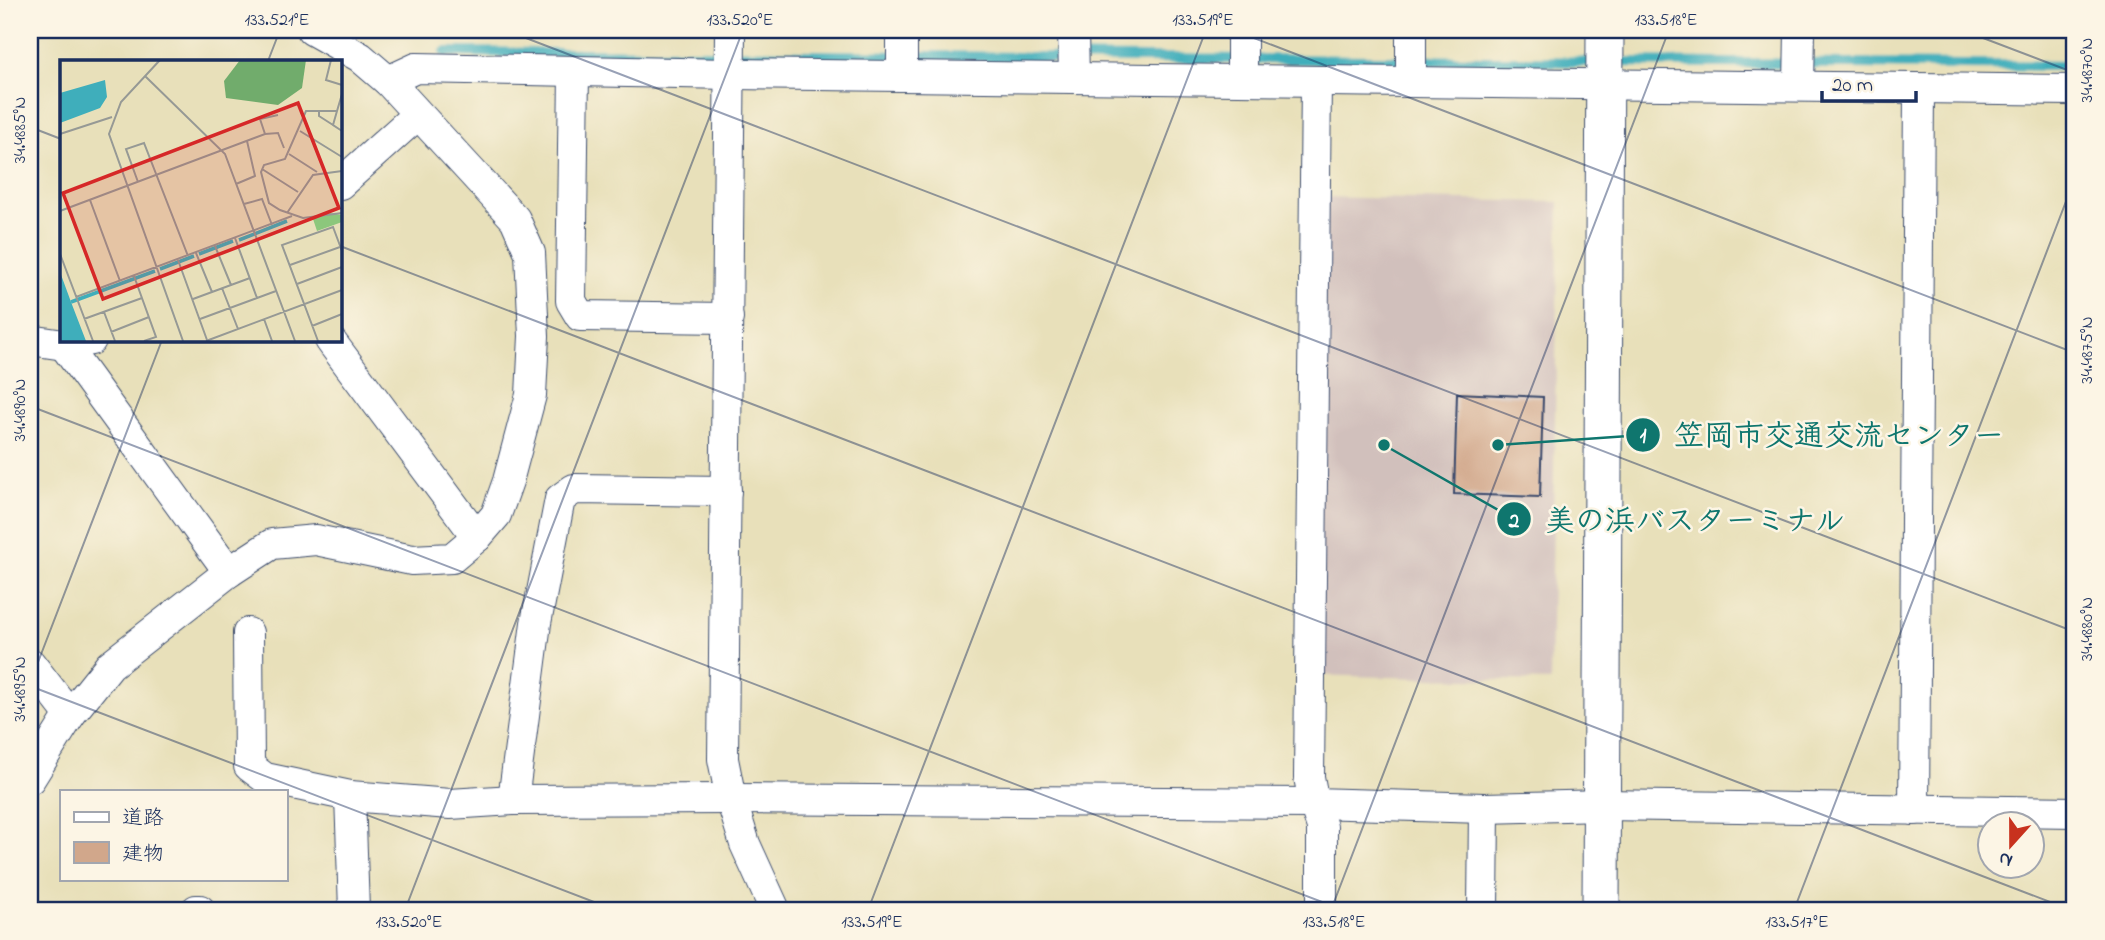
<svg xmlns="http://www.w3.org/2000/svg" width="2105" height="940" font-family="'Indie Flower','Klee One',sans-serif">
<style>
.industrial{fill:#d1c0bc;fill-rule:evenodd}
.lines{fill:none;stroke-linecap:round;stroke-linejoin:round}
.stream{stroke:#3faebb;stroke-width:10}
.building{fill:#d1a78b}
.minor-casing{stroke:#3a4a6c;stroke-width:32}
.tertiary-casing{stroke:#3a4a6c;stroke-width:39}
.minor{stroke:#fff;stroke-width:30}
.tertiary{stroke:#fff;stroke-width:37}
.ticks{fill:none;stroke:#1b2f5e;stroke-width:2;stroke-opacity:0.45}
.inset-river{fill:none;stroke:#3faebb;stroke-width:3.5}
.inset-road{fill:none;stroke:#969995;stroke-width:2}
.view{fill:#d62828;fill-opacity:0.15;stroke:#d62828;stroke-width:3.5}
.inset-edge{fill:none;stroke:#1b2f5e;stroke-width:3.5}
.leader{fill:none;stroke:#0f766e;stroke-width:2.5}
.callout-dot{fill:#0f766e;stroke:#fcf5e5;stroke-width:2.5}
.mark-label{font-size:21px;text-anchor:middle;font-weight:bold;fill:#fff}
.callout-label{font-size:30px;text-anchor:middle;font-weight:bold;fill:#0f766e;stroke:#fcf5e5;stroke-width:5;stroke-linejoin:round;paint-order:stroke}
.neatline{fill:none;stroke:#1b2f5e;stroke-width:2.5}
.ticks-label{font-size:18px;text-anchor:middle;fill:#1b2f5e}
</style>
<rect width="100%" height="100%" fill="#fcf5e5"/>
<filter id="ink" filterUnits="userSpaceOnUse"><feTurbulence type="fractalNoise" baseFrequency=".0143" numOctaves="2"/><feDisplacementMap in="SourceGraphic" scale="14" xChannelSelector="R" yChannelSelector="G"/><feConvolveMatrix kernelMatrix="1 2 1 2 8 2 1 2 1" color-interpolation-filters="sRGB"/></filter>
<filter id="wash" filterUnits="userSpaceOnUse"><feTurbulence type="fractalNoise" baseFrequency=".00686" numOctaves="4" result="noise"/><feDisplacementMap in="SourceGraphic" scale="28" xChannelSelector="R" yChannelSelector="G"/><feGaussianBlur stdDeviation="1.57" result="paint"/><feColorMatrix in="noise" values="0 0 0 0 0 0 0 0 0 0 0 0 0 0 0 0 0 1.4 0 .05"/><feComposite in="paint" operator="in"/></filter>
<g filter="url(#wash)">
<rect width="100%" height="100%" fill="#e8e0ba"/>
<path class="industrial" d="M1316 197 1559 202 1550 681 1307 675ZM1457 394 1543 397 1539 497 1454 494Z"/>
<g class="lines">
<polyline class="stream" points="445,52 2075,66"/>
</g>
<g id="blocks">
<polygon class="building" points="1457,393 1543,397 1540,497 1454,494"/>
</g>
</g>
<g filter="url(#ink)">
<use href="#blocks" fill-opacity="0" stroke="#3a4a6c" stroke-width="2"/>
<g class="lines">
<defs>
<g id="minor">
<polyline points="730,30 723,759 731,799 745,844 775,910"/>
<polyline points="1073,30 1074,78"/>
<polyline points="1242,30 1242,79"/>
<polyline points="1411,30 1411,81"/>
<polyline points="574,72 571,301 580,316 728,318"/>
<polyline points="902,76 902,30"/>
<polyline points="388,81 416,68 730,74 2075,90"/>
<polyline points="1316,81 1309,777 1314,803 1322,827 1322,910"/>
<polyline points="1799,86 1800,30"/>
<polyline points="340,184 417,115"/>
<polyline points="30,340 64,345 91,340"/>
<polyline points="330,340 477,537"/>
<polyline points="64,345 229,572"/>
<polyline points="248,633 249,766 265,778 350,796 450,804 513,800 731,799 1314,803 1484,808 1603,805 2075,812"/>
<polyline points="30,663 70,715"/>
<polyline points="30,779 70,715 110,665 229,572 272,544 316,540 412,560 452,558 477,537 496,515 508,481 531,395 534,336 530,253 515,219 388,81 360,57 312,30"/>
<polyline points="350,796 354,910"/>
<polyline points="513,800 536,623 560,499 574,489 726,491"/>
<polyline points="1914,810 1919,89"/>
<polyline points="196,910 200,910"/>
<polyline points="1483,910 1484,808"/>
</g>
<polyline id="tertiary" points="1601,910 1605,30"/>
</defs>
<use href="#minor" class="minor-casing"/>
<use href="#tertiary" class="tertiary-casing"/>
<use href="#minor" class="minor"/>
<use href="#tertiary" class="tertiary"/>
</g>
</g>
<path class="ticks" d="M505 30 2075 632M1233 30 2075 353M1962 30 2075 73M268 61 280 30M30 127 61 139M340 246 2071 910M30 406 1343 910M30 683 162 340M30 686 615 910M405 910 743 30M868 910 1206 30M1331 910 1669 30M1794 910 2075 178"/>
<g transform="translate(60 60)">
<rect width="282" height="282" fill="#e8e0ba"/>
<path d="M270 153 282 155V162L257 171 253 159Z" fill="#8cc77c"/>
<path d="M180 0H246L242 28 218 45 166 38 164 21Z" fill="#71ac6c"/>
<path d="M45 20 47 37 40 48 0 63V33ZM0 212 11 242 26 281H0Z" fill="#3faebb"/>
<path class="inset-river" d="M179 180 227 161M139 194 173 181M100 209 134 196M11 242 95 211"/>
<path class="inset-road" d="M100 0 61 42 49 74 123 281M271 0 266 20 282 25M85 16 165 94 235 281M282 34 277 51H246L225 99 204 105 201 112 209 143 220 150 243 158 282 153M259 50V56L273 65M277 51 273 65 282 71M240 71 282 97M0 74 52 57M205 74 200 59 218 55M229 94 257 112M202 109 238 132M78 122 66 89 84 83 128 196M176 124 195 116 187 81M30 140 60 221M184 144 202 139 212 165M0 151 205 74 218 73 224 88M227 153 253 115 282 111M175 178 197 238M155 186 171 225M136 193 152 232M0 194 33 281M118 200 147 280M230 205 280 187M74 216 96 277 84 281M237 224 282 207M162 228 178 269M16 237 232 156M133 239 190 218M44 252 55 281M24 259 82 238M140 259 216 231M204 259 212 281M252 266 282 254M51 272 89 257M146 281 282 230M258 281 222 185 273 167 282 191"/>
<path class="view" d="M238 43 279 148 43 239 3 133Z"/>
<rect width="282" height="282" class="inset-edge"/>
</g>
<path class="leader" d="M1498 445L1643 435M1384 445L1514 519"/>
<g class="callout-dot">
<circle cx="1498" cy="445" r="7"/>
<circle cx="1384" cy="445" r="7"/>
<circle cx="1643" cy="435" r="18"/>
<circle cx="1514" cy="519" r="18"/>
</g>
<g class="mark-label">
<text x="1643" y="442">1</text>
<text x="1514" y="527">2</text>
</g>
<g class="callout-label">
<text x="1839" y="445">笠岡市交通交流センター</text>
<text x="1695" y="530">美の浜バスターミナル</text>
</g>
<rect width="2105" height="940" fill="none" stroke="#fcf5e5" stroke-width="77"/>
<rect x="60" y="790" width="228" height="91" fill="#fcf5e5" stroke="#a2a6af" stroke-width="2"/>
<rect x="74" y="812" width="35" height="10" fill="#ffffff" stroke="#a2a6af" stroke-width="2"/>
<text x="122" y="824" font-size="21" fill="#1b2f5e">道路</text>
<rect x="74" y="842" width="35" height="21" fill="#d1a78b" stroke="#a2a6af" stroke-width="2"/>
<text x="122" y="860" font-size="21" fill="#1b2f5e">建物</text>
<g transform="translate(2011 845) rotate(201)"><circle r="33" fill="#fcf5e5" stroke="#a2a6af" stroke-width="2"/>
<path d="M0-5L12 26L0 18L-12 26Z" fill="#c8321e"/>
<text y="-10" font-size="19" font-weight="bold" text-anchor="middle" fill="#1b2f5e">N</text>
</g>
<path d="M1822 91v10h94v-10" fill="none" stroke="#1b2f5e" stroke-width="3.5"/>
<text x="1832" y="91" font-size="21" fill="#1b2f5e" stroke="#fcf5e5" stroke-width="5" paint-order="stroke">20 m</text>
<rect x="38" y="38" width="2028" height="864" class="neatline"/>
<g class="ticks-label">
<text x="277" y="25">133.521°E</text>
<text x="740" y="25">133.520°E</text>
<text x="1203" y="25">133.519°E</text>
<text x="1666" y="25">133.518°E</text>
<text transform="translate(2086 70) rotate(-90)" y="6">34.4870°N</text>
<text transform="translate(19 130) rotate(-90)" y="6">34.4885°N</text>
<text transform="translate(2086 350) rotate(-90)" y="6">34.4875°N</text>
<text transform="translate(19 410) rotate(-90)" y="6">34.4890°N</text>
<text transform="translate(2086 629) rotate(-90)" y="6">34.4880°N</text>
<text transform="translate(19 689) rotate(-90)" y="6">34.4895°N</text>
<text x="409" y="927">133.520°E</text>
<text x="872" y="927">133.519°E</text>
<text x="1334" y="927">133.518°E</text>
<text x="1797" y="927">133.517°E</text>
</g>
</svg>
